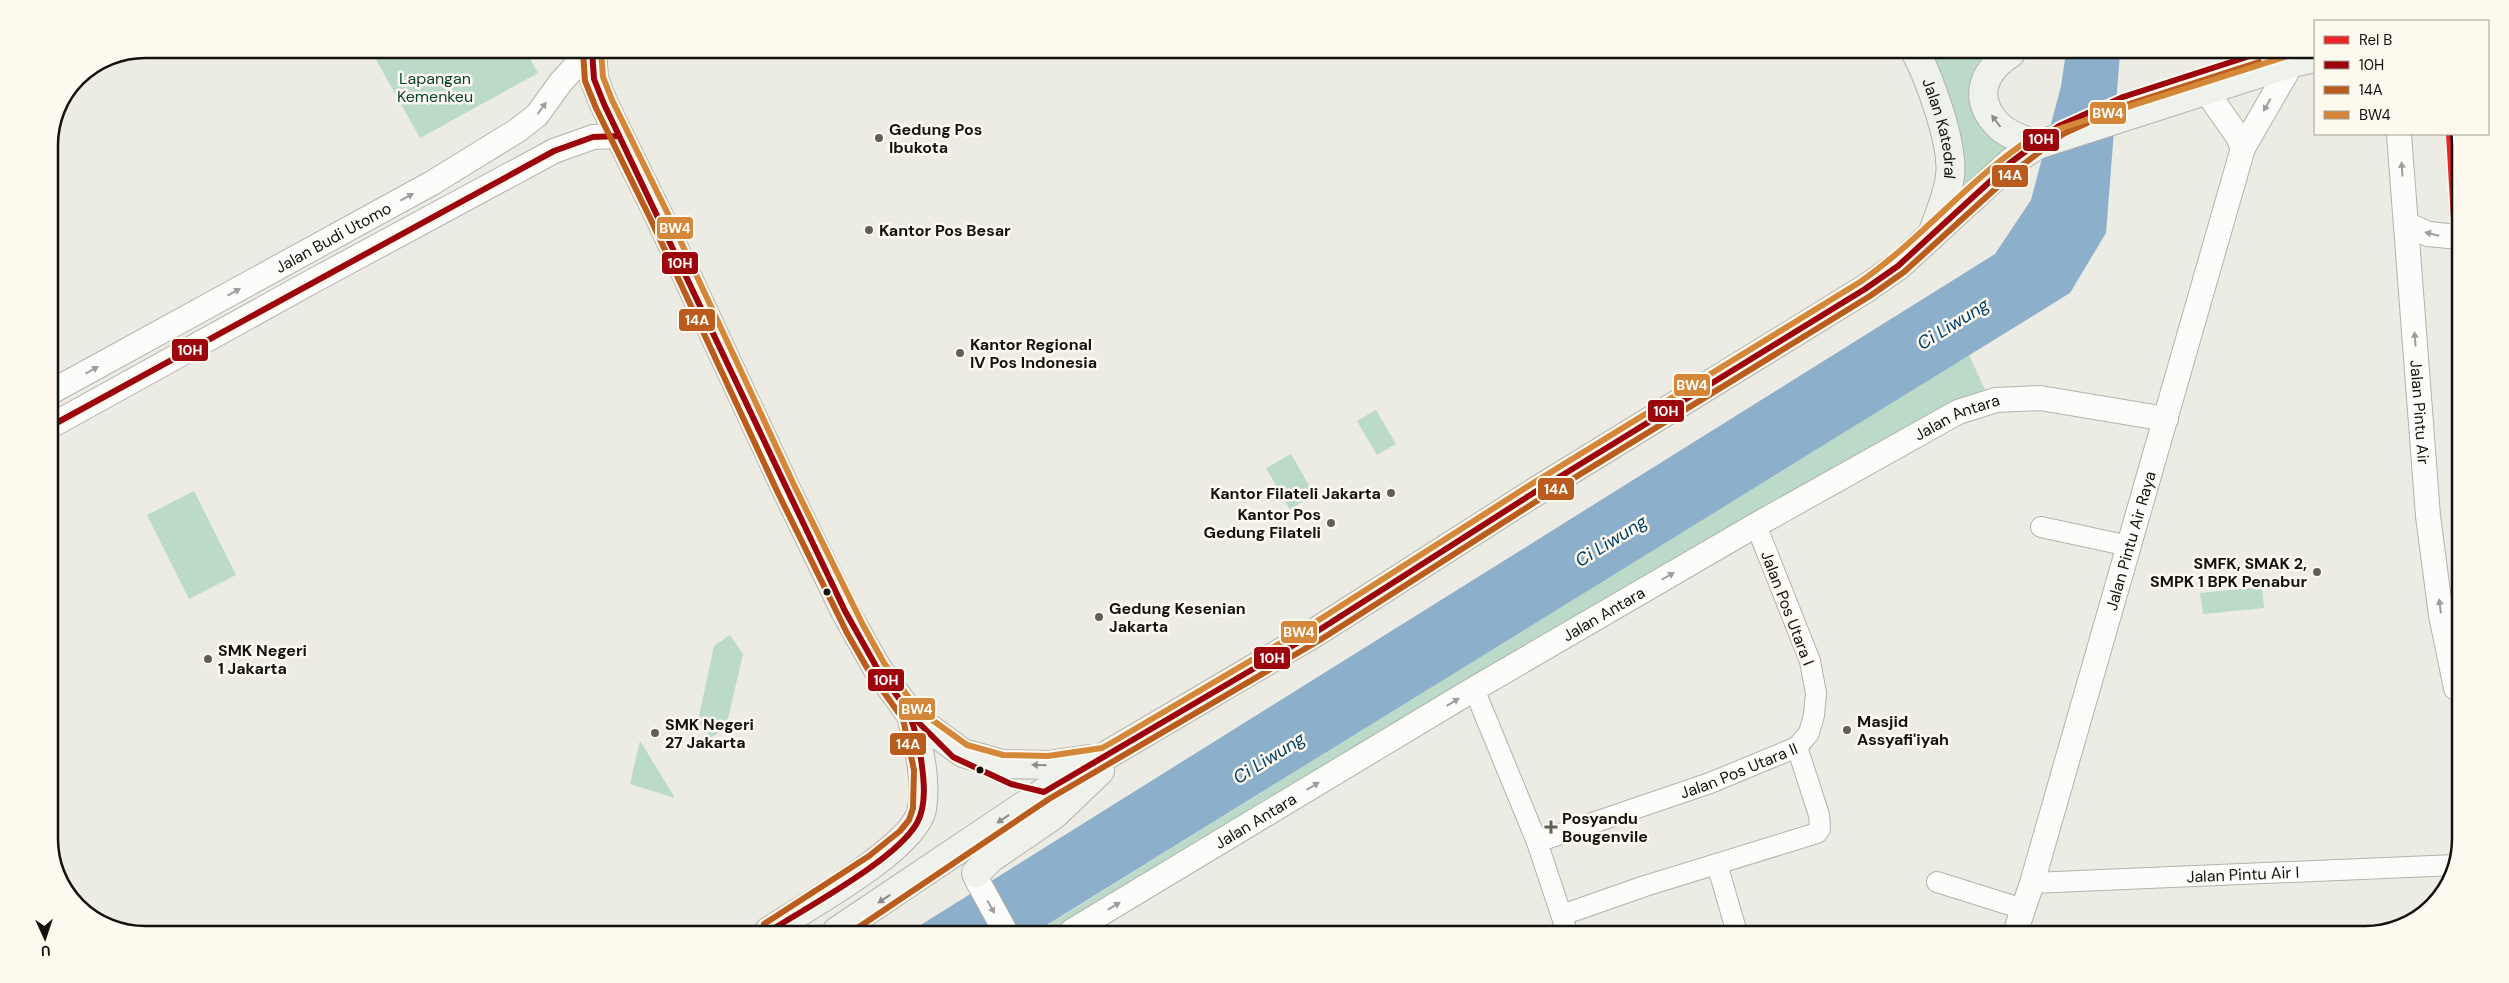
<svg xmlns="http://www.w3.org/2000/svg" width="2509" height="983" font-family="'DM Sans',sans-serif">
<style>
.green{fill:#bbdac7}
.water{fill:#8cafcc}
.lines{fill:none;stroke-linecap:round;stroke-linejoin:round}
.minor-casing{stroke:#b3b2ac;stroke-width:22}
.tertiary-casing{stroke:#b3b2ac;stroke-width:26}
.secondary-casing{stroke:#b3b2ac;stroke-width:30}
.minor{stroke:#fcfcfb;stroke-width:20}
.tertiary{stroke:#fcfcfb;stroke-width:24}
.secondary{stroke:#eff1ec;stroke-width:28}
.bus-1-casing{stroke:#fdf9ee;stroke-width:10}
.bus-2-casing{stroke:#fdf9ee;stroke-width:10}
.bus-3-casing{stroke:#fdf9ee;stroke-width:10}
.bus-1{stroke:#9c050c;stroke-width:6}
.bus-2{stroke:#ba5c1e;stroke-width:6}
.bus-3{stroke:#d58739;stroke-width:6}
.rail-1-casing{stroke:#fdf9ee;stroke-width:11}
.rail-1{stroke:#ec2329;stroke-width:8}
.oneway{fill:#9f9e9c}
.oneway2{fill:#8c8d88}
.poi-dot{fill:#5f5e59;stroke:#fdf9ee;stroke-width:2}
.bus-dot{fill:#13120e;stroke:#fdf9ee;stroke-width:2}
.labels{text-anchor:middle;stroke-width:5;stroke-linejoin:round;paint-order:stroke}
.park-label{font-size:16px;fill:#09432d;stroke:#fdf9ee}
.poi-label{font-size:16px;font-weight:bold;fill:#13120e;stroke:#fdf9ee;text-anchor:start}
.street-label{font-size:16px;fill:#13120e;stroke:#fdf9ee}
.water-label{font-size:18px;font-style:italic;fill:#003f69;stroke:#fdf9ee}
.rim{fill:none;stroke:#13120e;stroke-width:2.5}
.line-badge{stroke:#fdf9ee;stroke-width:2}
.badge-label{font-size:14px;text-anchor:middle;font-weight:bold;fill:#fff}
</style>
<rect width="100%" height="100%" fill="#ecebe4"/>
<g class="green">
<polygon points="370,49 525,50 538,73 420,138"/>
<polygon points="1916,53 2011,53 1982,99 2037,145 1931,236 1950,178"/>
<polygon points="1969,355 1986,392 1072,931 1038,931"/>
<polygon points="1376,410 1396,444 1377,455 1357,421"/>
<polygon points="1291,454 1314,494 1290,510 1266,468"/>
<polygon points="194,491 236,575 189,599 147,515"/>
<polygon points="2262,587 2264,608 2203,614 2200,593"/>
<polygon points="730,635 743,654 726,727 711,738 698,721 714,646"/>
<polygon points="640,741 675,798 630,784"/>
</g>
<polygon class="water" points="2066,53 2120,53 2106,233 2070,293 1037,931 911,931 1995,254 2031,200 2061,86"/>
<g class="lines">
<defs>
<g id="minor">
<polyline points="2041,527 2129,546"/>
<polyline points="1474,689 1537,842 1567,932"/>
<path id="s1" d="M1537 842 1710 783 1797 747 1809 733 1814 715 1816 693 1810 661 1756 525"/>
<polyline points="1717,864 1737,933"/>
<polyline points="1937,882 2023,909"/>
<path id="s2" d="M2032 883 2455 865"/>
<polyline points="1562,915 1645,886 1817,833 1820,829 1819,815 1797,747"/>
</g>
<g id="tertiary">
<polyline points="2206,91 2237,135 2243,148"/>
<path id="s3" d="M2399 134 2428 516 2441 615 2456 688"/>
<polyline points="2406,224 2428,234 2459,237"/>
<path id="s4" d="M49 393 432 183 518 130 537 115 561 82 590 50"/>
<polyline points="49,427 311,282 554,151 593,137 619,136"/>
<polyline points="976,873 976,878 1005,931"/>
<path id="s5" d="M1072 931 1474 689 1756 525 1958 412 1996 400 2040 398 2166 419"/>
<path id="s6" d="M2015 933 2032 883 2243 148 2292 63"/>
</g>
<g id="secondary">
<polyline points="592,50 594,79 604,104 659,216 786,489 845,611 877,668 911,715 963,753 1002,764 1049,765 1089,759"/>
<path id="s7" d="M1916 53C1930 80 1954 145 1950 176 1948 195 1938 216 1932 235"/>
<path d="M2011 53C1982 72 1972 99 1999 126 2008 135 2025 140 2037 145"/>
<polyline points="976,873 991,858 1054,815 1100,771"/>
<path d="M769 931C803 909 915 848 922 809 927 777 918 746 911 715"/>
<polyline points="837,931 1044,792 1316,632 1535,492 1865,289 1898,266 2010,163 2037,145 2292,63 2315,58"/>
</g>
</defs>
<use href="#minor" class="minor-casing"/>
<use href="#tertiary" class="tertiary-casing"/>
<use href="#secondary" class="secondary-casing"/>
<use href="#minor" class="minor"/>
<use href="#tertiary" class="tertiary"/>
<use href="#secondary" class="secondary"/>
<defs>
<g id="bus-1">
<polyline points="592,50 594,79 604,104 845,611 877,668 911,715 953,757 1011,784 1044,792 1316,632 1535,492 1865,289 1898,266 2010,163 2059,126 2123,97 2256,54"/>
<polyline points="49,427 554,151 593,137 619,136"/>
<path d="M770 931C807 907 896 860 917 823 927 805 924 779 921 759 917 740 914 721 904 705"/>
</g>
<g id="bus-2">
<polyline points="583,51 585,81 596,108 651,220 778,493 847,633 870,673 903,719 914,770 913,808 909,820 900,831 869,856 764,924"/>
<polyline points="853,931 1049,799 1320,640 1540,499 1870,296 1904,272 2016,170 2063,134 2126,105 2259,62"/>
</g>
<path id="bus-3" d="M601 50 603 77 612 100 667 212 794 485 863 625 884 663 917 709 967 745 1003 755 1048 756 1102 748 1118 739 1311 625 1530 485 1860 282C1922 239 1970 178 2033 137L2294 54"/>
</defs>
<use href="#bus-1" class="bus-1-casing"/>
<use href="#bus-2" class="bus-2-casing"/>
<use href="#bus-3" class="bus-3-casing"/>
<use href="#bus-1" class="bus-1"/>
<use href="#bus-2" class="bus-2"/>
<use href="#bus-3" class="bus-3"/>
<defs>
<polyline id="rail-1" points="2450,134 2459,287"/>
</defs>
<use href="#rail-1" class="rail-1-casing"/>
<use href="#rail-1" class="rail-1"/>
</g>
<defs><path id="oneway-solid" d="M-6-.8H1V-3.2L6.5 0L1 3.2V.8H-6Z" transform="scale(1.25)"/></defs>
<g class="oneway">
<use href="#oneway-solid" transform="translate(2267 105) rotate(119)"/>
<use href="#oneway-solid" transform="translate(542 108) rotate(-54)"/>
<use href="#oneway-solid" transform="translate(2402 169) rotate(-94)"/>
<use href="#oneway-solid" transform="translate(407 197) rotate(-29)"/>
<use href="#oneway-solid" transform="translate(2432 234) rotate(-166)"/>
<use href="#oneway-solid" transform="translate(234 292) rotate(-29)"/>
<use href="#oneway-solid" transform="translate(2415 339) rotate(-94)"/>
<use href="#oneway-solid" transform="translate(92 370) rotate(-29)"/>
<use href="#oneway-solid" transform="translate(1668 576) rotate(-30)"/>
<use href="#oneway-solid" transform="translate(2440 606) rotate(-97)"/>
<use href="#oneway-solid" transform="translate(1453 702) rotate(-31)"/>
<use href="#oneway-solid" transform="translate(1313 786) rotate(-31)"/>
<use href="#oneway-solid" transform="translate(1114 906) rotate(-31)"/>
<use href="#oneway-solid" transform="translate(991 907) rotate(61)"/>
</g>
<g class="oneway2">
<use href="#oneway-solid" transform="translate(1996 121) rotate(-127)"/>
<use href="#oneway-solid" transform="translate(1039 765) rotate(-178)"/>
<use href="#oneway-solid" transform="translate(1003 819) rotate(146)"/>
<use href="#oneway-solid" transform="translate(884 899) rotate(147)"/>
</g>
<g class="poi-dot">
<circle cx="879" cy="138" r="5"/>
<circle cx="869" cy="230" r="5"/>
<circle cx="960" cy="353" r="5"/>
<circle cx="1391" cy="493" r="5"/>
<circle cx="1331" cy="523" r="5"/>
<circle cx="2317" cy="572" r="5"/>
<circle cx="1099" cy="617" r="5"/>
<circle cx="208" cy="659" r="5"/>
<circle cx="1847" cy="730" r="5"/>
<circle cx="655" cy="733" r="5"/>
<path d="M1548.5 819.5h5v5h5v5h-5v5h-5v-5h-5v-5h5z"/>
</g>
<g class="bus-dot">
<circle cx="827" cy="592" r="4.5"/>
<circle cx="980" cy="770" r="4.5"/>
</g>
<g class="labels">
<g class="park-label">
<text x="435" y="84">Lapangan<tspan x="435" dy="18">Kemenkeu</tspan></text>
</g>
<g class="poi-label">
<text x="889" y="135">Gedung Pos<tspan x="889" dy="18">Ibukota</tspan></text>
<text x="879" y="236">Kantor Pos Besar</text>
<text x="970" y="350">Kantor Regional<tspan x="970" dy="18">IV Pos Indonesia</tspan></text>
<text x="1381" y="499" text-anchor="end">Kantor Filateli Jakarta</text>
<text x="1321" y="520" text-anchor="end">Kantor Pos<tspan x="1321" dy="18">Gedung Filateli</tspan></text>
<text x="2307" y="569" text-anchor="end">SMFK, SMAK 2,<tspan x="2307" dy="18">SMPK 1 BPK Penabur</tspan></text>
<text x="1109" y="614">Gedung Kesenian<tspan x="1109" dy="18">Jakarta</tspan></text>
<text x="218" y="656">SMK Negeri<tspan x="218" dy="18">1 Jakarta</tspan></text>
<text x="1857" y="727">Masjid<tspan x="1857" dy="18">Assyafi'iyah</tspan></text>
<text x="665" y="730">SMK Negeri<tspan x="665" dy="18">27 Jakarta</tspan></text>
<text x="1562" y="824">Posyandu<tspan x="1562" dy="18">Bougenvile</tspan></text>
</g>
<g class="street-label">
<text dy="6" stroke="none"><textPath href="#s7" startOffset="80">Jalan Katedral</textPath></text>
<text dy="6" stroke="none"><textPath href="#s4" startOffset="324">Jalan Budi Utomo</textPath></text>
<text dy="6" stroke="none"><textPath href="#s3" startOffset="279">Jalan Pintu Air</textPath></text>
<text dy="6" stroke="none"><textPath href="#s5" startOffset="1024">Jalan Antara</textPath></text>
<text dy="6" stroke="none"><textPath href="#s6" startOffset="409">Jalan Pintu Air Raya</textPath></text>
<text transform="translate(1788 608) rotate(69)" y="6">Jalan Pos Utara I</text>
<text dy="6" stroke="none"><textPath href="#s5" startOffset="619">Jalan Antara</textPath></text>
<text dy="6" stroke="none"><textPath href="#s1" startOffset="214">Jalan Pos Utara II</textPath></text>
<text dy="6" stroke="none"><textPath href="#s5" startOffset="214">Jalan Antara</textPath></text>
<text dy="6" stroke="none"><textPath href="#s2" startOffset="211">Jalan Pintu Air I</textPath></text>
</g>
<g class="water-label">
<text transform="translate(1953 324) rotate(-32)" y="6">Ci Liwung</text>
<text transform="translate(1611 541) rotate(-32)" y="6">Ci Liwung</text>
<text transform="translate(1269 758) rotate(-32)" y="6">Ci Liwung</text>
</g>
</g>
<path d="M0 0H2509V983H0ZM145 58H2365A87 87 0 0 1 2452 145V839A87 87 0 0 1 2365 926H145A87 87 0 0 1 58 839V145A87 87 0 0 1 145 58Z" fill="#fdf9ee" fill-rule="evenodd"/>
<path class="rim" d="M145 58H2365A87 87 0 0 1 2452 145V839A87 87 0 0 1 2365 926H145A87 87 0 0 1 58 839V145A87 87 0 0 1 145 58Z"/>
<g class="line-badge">
<rect x="2089" y="101" width="38" height="24" rx="5" fill="#d58739"/>
<rect x="2022" y="128" width="38" height="24" rx="5" fill="#9c050c"/>
<rect x="1991" y="164" width="38" height="24" rx="5" fill="#ba5c1e"/>
<rect x="656" y="216" width="38" height="24" rx="5" fill="#d58739"/>
<rect x="661" y="251" width="38" height="24" rx="5" fill="#9c050c"/>
<rect x="678" y="308" width="38" height="24" rx="5" fill="#ba5c1e"/>
<rect x="171" y="338" width="38" height="24" rx="5" fill="#9c050c"/>
<rect x="1673" y="373" width="38" height="24" rx="5" fill="#d58739"/>
<rect x="1647" y="399" width="38" height="24" rx="5" fill="#9c050c"/>
<rect x="1537" y="477" width="38" height="24" rx="5" fill="#ba5c1e"/>
<rect x="1280" y="620" width="38" height="24" rx="5" fill="#d58739"/>
<rect x="1253" y="646" width="38" height="24" rx="5" fill="#9c050c"/>
<rect x="867" y="668" width="38" height="24" rx="5" fill="#9c050c"/>
<rect x="898" y="697" width="38" height="24" rx="5" fill="#d58739"/>
<rect x="889" y="732" width="38" height="24" rx="5" fill="#ba5c1e"/>
</g>
<g class="badge-label">
<text x="2108" y="118">BW4</text>
<text x="2041" y="144">10H</text>
<text x="2010" y="180">14A</text>
<text x="675" y="233">BW4</text>
<text x="680" y="268">10H</text>
<text x="697" y="325">14A</text>
<text x="190" y="355">10H</text>
<text x="1692" y="390">BW4</text>
<text x="1666" y="416">10H</text>
<text x="1556" y="494">14A</text>
<text x="1299" y="637">BW4</text>
<text x="1272" y="663">10H</text>
<text x="886" y="685">10H</text>
<text x="917" y="714">BW4</text>
<text x="908" y="749">14A</text>
</g>
<rect x="2314" y="20" width="175" height="115" fill="#fdf9ee" stroke="#9f9d94"/>
<rect x="2324" y="36" width="25" height="8" fill="#ec2329" stroke="#9f9d94"/>
<text x="2359" y="45" font-size="15" fill="#13120e">Rel B</text>
<rect x="2324" y="61" width="25" height="8" fill="#9c050c" stroke="#9f9d94"/>
<text x="2359" y="70" font-size="15" fill="#13120e">10H</text>
<rect x="2324" y="86" width="25" height="8" fill="#ba5c1e" stroke="#9f9d94"/>
<text x="2359" y="95" font-size="15" fill="#13120e">14A</text>
<rect x="2324" y="111" width="25" height="8" fill="#d58739" stroke="#9f9d94"/>
<text x="2359" y="120" font-size="15" fill="#13120e">BW4</text>
<g transform="translate(45 938) rotate(177)" stroke="#fdf9ee" stroke-width="4" paint-order="stroke">
<path d="M0-4L9 19L0 12L-9 19Z" fill="#13120e"/>
<text y="-8" font-size="14" font-weight="bold" text-anchor="middle" fill="#13120e">U</text>
</g>
</svg>
